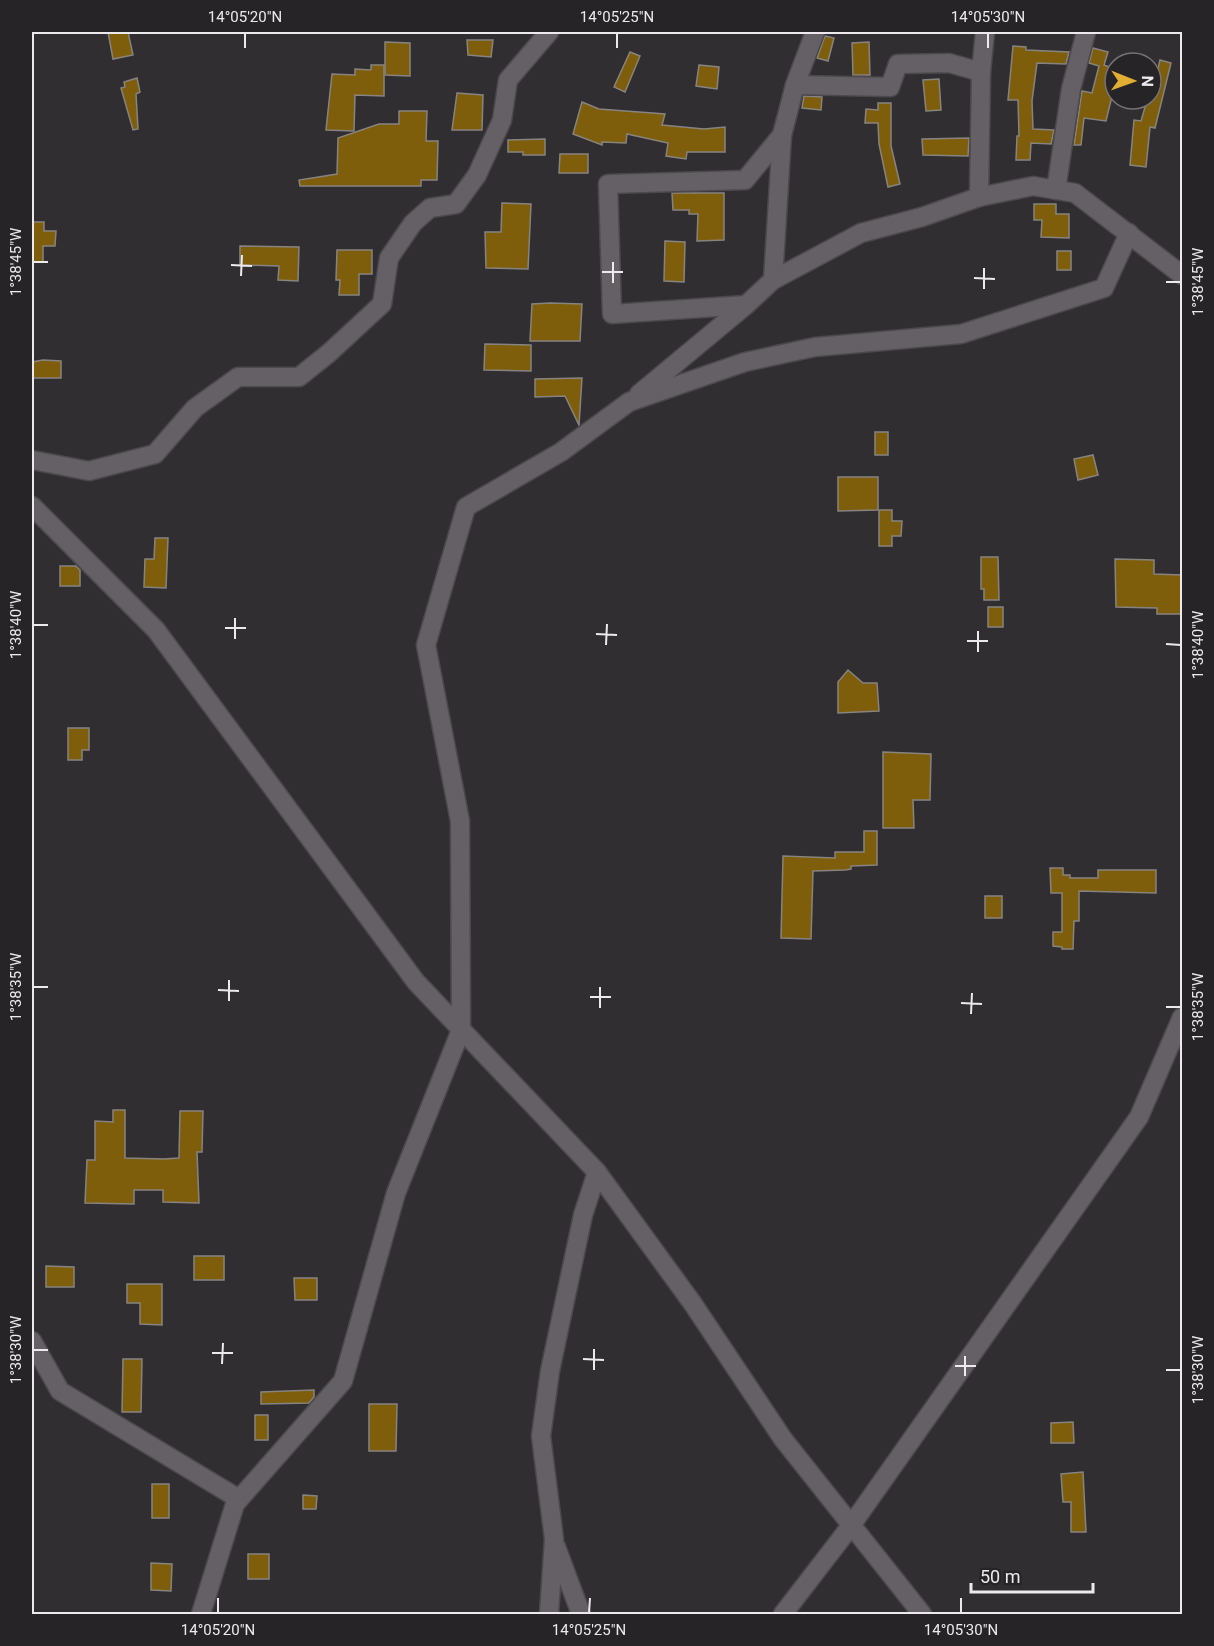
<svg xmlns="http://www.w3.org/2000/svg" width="1214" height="1646" font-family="Roboto,sans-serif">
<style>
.building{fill:#7e5e0a;stroke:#87847f;stroke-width:1.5}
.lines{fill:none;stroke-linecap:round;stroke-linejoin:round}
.minor-casing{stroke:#4c494c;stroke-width:21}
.minor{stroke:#646065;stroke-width:18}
.ticks{fill:none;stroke:#eceaec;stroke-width:2}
.neatline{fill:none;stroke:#eceaec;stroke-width:2}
.ticks-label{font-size:15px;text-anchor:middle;fill:#eceaec}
</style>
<rect width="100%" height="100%" fill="#312e32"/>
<g class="building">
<polygon points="108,32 128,32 133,55 113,59"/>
<polygon points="825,36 834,38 828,61 817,58"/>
<polygon points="467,40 493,40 491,57 468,55"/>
<polygon points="385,42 410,43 410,76 385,75"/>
<polygon points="869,42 870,75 853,75 852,43"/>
<polygon points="1013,46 1026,47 1026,50 1069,52 1066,64 1037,63 1032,101 1033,129 1054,130 1051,144 1031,143 1030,160 1016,160 1017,136 1019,136 1018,100 1008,100"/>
<polygon points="1093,48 1108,52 1104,65 1115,69 1115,84 1106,121 1084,118 1081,145 1074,145 1082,91 1092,93 1099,66 1089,63"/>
<polygon points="630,52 640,56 625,92 614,87"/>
<polygon points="1160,60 1171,63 1155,128 1150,127 1146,167 1130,165 1134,120 1141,121 1145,107 1151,99"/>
<polygon points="371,65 384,65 384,96 355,95 354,131 326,130 332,74 355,75 355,69 371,70"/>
<polygon points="699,65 719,67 717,89 696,86"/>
<polygon points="137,78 140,92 136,94 138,129 133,130 121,88 125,87 124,82"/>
<polygon points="939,79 941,110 926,111 923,80"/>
<polygon points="457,93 483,95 482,130 452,130"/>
<polygon points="804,96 822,97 821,110 802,108"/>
<polygon points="582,102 599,109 665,114 662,125 704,129 725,127 725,152 687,152 686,159 666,156 668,143 627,134 626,143 602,142 602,145 573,134"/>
<polygon points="878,103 891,103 891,146 900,184 888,187 879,144 878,123 865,123 866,109 878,110"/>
<polygon points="399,111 427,111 426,141 438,141 437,180 421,180 421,186 300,186 299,180 337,174 338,138 379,124 399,124"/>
<polygon points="969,138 968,156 923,155 922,139"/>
<polygon points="545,139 545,155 523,155 523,152 508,152 508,140"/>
<polygon points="560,154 588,154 588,173 559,173"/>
<polygon points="672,193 724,193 724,240 697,241 698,214 689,214 689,210 673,210"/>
<polygon points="502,203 531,204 528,269 486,268 485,232 501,232"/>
<polygon points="1034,204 1056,204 1056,214 1069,214 1069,238 1041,237 1042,220 1034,220"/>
<polygon points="32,222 44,222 44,231 56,231 55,246 43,246 43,262 32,262"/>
<polygon points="665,241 685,242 684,282 664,281"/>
<polygon points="240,246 299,247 298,281 278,280 279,266 240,265"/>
<polygon points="337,250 372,250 372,274 359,274 359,295 339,295 340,280 336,280"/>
<rect x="1057" y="251" width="14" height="19"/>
<polygon points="550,303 582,304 580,341 530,341 532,304"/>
<polygon points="485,344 531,345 531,371 484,370"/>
<polygon points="43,360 61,361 61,378 32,378 32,362"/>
<polygon points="582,378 579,425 565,396 535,397 535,379"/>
<rect x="875" y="432" width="13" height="23"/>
<polygon points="1093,455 1098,475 1078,480 1074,459"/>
<polygon points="838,477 878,477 878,510 838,511"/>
<polygon points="879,510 892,510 892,521 902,521 901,536 892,536 892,546 879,546"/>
<polygon points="155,538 168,538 166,588 144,587 145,559 154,559"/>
<polygon points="981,557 998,557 999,600 984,600 984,589 981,589"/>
<polygon points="1115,559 1154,560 1154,574 1182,575 1182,614 1157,614 1157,608 1116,607"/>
<polygon points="60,566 76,566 80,570 80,586 60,586"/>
<rect x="988" y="607" width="15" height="20"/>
<polygon points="848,670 863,683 877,683 879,711 838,713 838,682"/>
<polygon points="68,728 89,728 89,750 82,750 82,760 68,760"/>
<polygon points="883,752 931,754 930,800 913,800 914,828 883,828"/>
<polygon points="864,831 877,831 877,865 851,866 851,869 845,870 813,871 811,939 781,938 783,856 835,858 835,852 864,852"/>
<polygon points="1050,868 1063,868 1063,875 1070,875 1070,878 1098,878 1098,870 1156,870 1156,893 1079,891 1079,921 1074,921 1073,949 1062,949 1062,947 1053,946 1053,932 1062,932 1062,893 1051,893"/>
<rect x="985" y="896" width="17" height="22"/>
<polygon points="113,1110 125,1110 125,1158 164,1159 179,1158 180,1111 203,1111 202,1152 197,1152 199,1203 163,1202 163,1190 134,1190 134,1204 85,1203 87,1160 95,1160 95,1121 113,1122"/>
<rect x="194" y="1256" width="30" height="24"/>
<polygon points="46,1266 74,1267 74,1287 46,1287"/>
<polygon points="294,1278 317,1278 317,1300 295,1300"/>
<polygon points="127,1284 162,1284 162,1325 140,1324 140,1303 127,1303"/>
<polygon points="123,1359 142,1359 141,1412 122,1412"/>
<polygon points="314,1390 314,1397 309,1403 261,1404 261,1392"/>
<polygon points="369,1404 397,1404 396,1451 369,1451"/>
<rect x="255" y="1415" width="13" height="25"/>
<polygon points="1073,1422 1074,1443 1051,1443 1051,1423"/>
<polygon points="1083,1472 1086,1532 1071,1532 1071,1502 1063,1502 1061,1474"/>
<rect x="152" y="1484" width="17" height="34"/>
<polygon points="303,1495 317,1496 316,1509 303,1509"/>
<rect x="248" y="1554" width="21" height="25"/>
<polygon points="151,1563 172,1564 171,1591 151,1590"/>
</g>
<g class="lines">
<defs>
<g id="minor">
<polyline points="795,85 815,32"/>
<polyline points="782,135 745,180 608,184 612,314 746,305 773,280 861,233 922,217 979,197 1033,186 1075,193 1182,275"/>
<polyline points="1056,190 1071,89 1086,32"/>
<polyline points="979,197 981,72 985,32"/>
<polyline points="773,280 782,135 795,85 890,87 898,64 949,63 981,72"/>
<polyline points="639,394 746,305"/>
<polyline points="32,460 89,471 155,454 195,408 238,377 299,377 329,353 382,304 389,258 413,223 430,208 456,204 477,175 502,120 508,80 549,32"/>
<polyline points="32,506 156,630 416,982 597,1172 693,1304 783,1439 922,1614"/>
<polyline points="32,1341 60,1391 239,1499"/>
<polyline points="556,1547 581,1614"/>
<polyline points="201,1614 235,1504 343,1381 396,1193 461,1030 460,821 426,645 466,507 561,452 629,402 745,362 815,347 961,334 1104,288 1129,233"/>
<polyline points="549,1614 554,1539 541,1436 550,1371 583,1215 597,1172"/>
<polyline points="783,1614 850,1527 1139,1117 1182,1017"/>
</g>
</defs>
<use href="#minor" class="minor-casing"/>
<use href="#minor" class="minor"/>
</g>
<path class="ticks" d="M245 48V33M617 48V33M988 48V33M33 262H48M231 265 252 266M602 272H623M241 276 242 255M974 278 995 279M1166 282H1181M613 283V262M984 289V268M33 625H48M225 628H246M596 634 617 635M235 639V618M967 641H988M1166 644 1181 645M606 645 607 624M978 652V631M33 987H48M218 990 239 991M590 997H611M229 1001V980M961 1003 982 1004M1166 1007H1181M600 1008V987M971 1014 972 993M33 1350H48M212 1353H233M583 1359 604 1360M222 1364 223 1343M955 1366H976M594 1370V1349M1166 1370H1181M965 1376V1356M218 1613V1598M589 1613 590 1598M961 1613V1598"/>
<rect width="1214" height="1646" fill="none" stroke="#272428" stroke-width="66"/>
<g transform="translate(1133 81) rotate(91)"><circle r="28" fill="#272428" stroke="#767376" stroke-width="1.5"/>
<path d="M0-4.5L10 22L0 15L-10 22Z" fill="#e2af34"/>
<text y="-9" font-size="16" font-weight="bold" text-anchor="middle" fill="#eceaec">N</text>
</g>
<path d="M971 1583v9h122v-9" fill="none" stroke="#eceaec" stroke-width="3"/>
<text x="980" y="1583" font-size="18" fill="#eceaec" stroke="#272428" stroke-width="4.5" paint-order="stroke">50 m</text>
<rect x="33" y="33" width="1148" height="1580" class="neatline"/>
<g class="ticks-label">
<text x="245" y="22">14°05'20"N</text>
<text x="617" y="22">14°05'25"N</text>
<text x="988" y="22">14°05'30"N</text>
<text transform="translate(16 262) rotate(-90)" y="5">1°38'45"W</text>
<text transform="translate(1198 282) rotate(-90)" y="5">1°38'45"W</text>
<text transform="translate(16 625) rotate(-90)" y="5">1°38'40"W</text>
<text transform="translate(1198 645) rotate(-90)" y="5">1°38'40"W</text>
<text transform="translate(16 987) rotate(-90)" y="5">1°38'35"W</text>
<text transform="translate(1198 1007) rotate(-90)" y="5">1°38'35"W</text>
<text transform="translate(16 1350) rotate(-90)" y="5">1°38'30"W</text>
<text transform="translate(1198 1370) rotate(-90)" y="5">1°38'30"W</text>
<text x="218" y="1635">14°05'20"N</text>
<text x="589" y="1635">14°05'25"N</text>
<text x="961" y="1635">14°05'30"N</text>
</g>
</svg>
